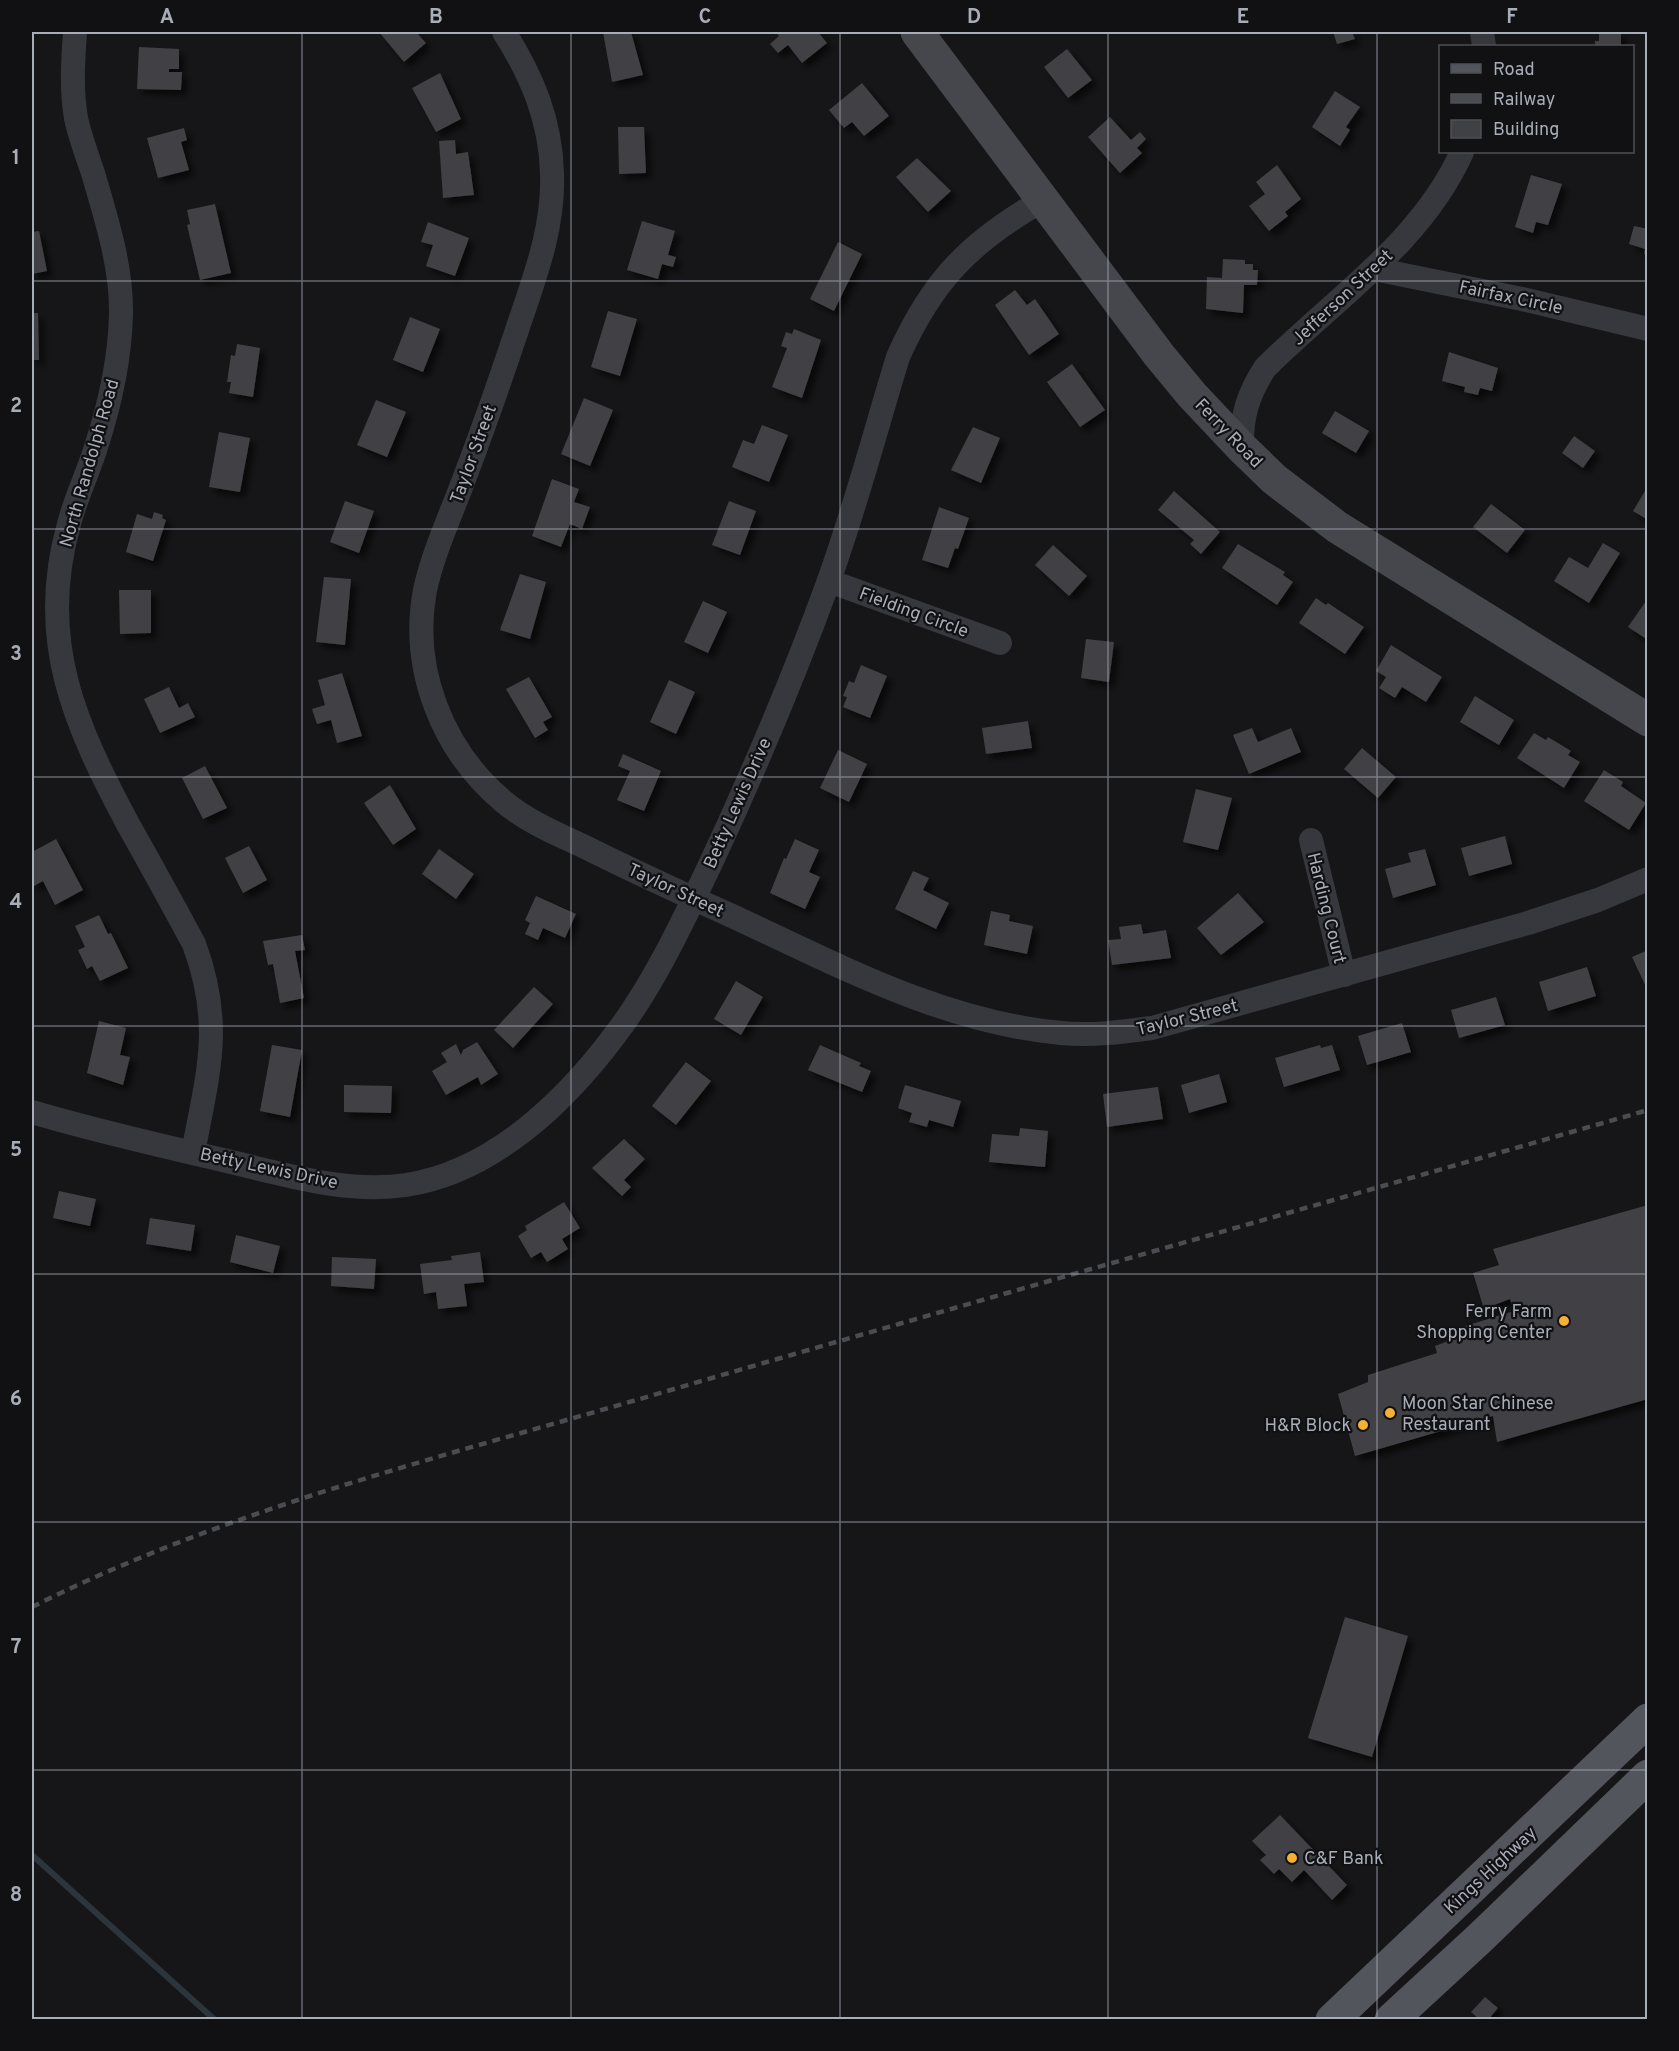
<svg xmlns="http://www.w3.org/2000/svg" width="1679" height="2051" font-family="Overpass,sans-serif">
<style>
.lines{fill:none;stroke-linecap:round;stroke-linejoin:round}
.stream{stroke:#2c353c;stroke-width:6}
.building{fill:#404145;filter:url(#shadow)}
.minor{stroke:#37383d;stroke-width:24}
.secondary{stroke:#45474d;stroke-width:33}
.primary{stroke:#53555c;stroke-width:33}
.rail{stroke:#4a4c52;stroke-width:4.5;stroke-dasharray:8 6;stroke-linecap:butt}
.grid{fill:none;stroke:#a8adb8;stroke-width:1.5;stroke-opacity:0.55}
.poi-dot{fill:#f2b134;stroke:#111113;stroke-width:2}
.labels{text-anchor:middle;stroke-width:4.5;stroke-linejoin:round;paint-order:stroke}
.street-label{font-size:18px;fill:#a8adb8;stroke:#111113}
.poi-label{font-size:18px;fill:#a8adb8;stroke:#111113;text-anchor:end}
.neatline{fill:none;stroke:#a8adb8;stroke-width:2}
.grid-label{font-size:20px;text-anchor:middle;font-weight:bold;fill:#a8adb8}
</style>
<defs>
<filter id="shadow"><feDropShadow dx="5.5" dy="5.5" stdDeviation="3" flood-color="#0009"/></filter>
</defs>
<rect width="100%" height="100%" fill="#161618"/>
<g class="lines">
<polyline class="stream" points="32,1855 215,2020"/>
</g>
<g class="building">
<polygon points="379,32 416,32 426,43 404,62"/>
<polygon points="603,32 631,32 643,75 612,82"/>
<polygon points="776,32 818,32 827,43 802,63 788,45 778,53 770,44 779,36"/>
<polygon points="1333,32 1352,32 1355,39 1337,44"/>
<polygon points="1599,32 1621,32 1621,46 1595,46 1595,41 1599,41"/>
<polygon points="139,47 179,49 179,69 169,69 169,72 182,72 181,90 137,89"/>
<polygon points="1067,49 1092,80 1068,98 1044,67"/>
<polygon points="440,73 461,119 436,132 412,88"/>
<polygon points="862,83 889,116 864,136 852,122 844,128 829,110"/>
<polygon points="1335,91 1360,107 1346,127 1350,130 1340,146 1312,127"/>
<polygon points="1110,117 1131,140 1140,132 1146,139 1137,148 1142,153 1120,173 1088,137"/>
<polygon points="618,127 644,127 646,173 619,174"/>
<polygon points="184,128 187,140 181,142 189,170 158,178 147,138"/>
<polygon points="455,140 456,154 468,152 474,195 443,198 439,141"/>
<polygon points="917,158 951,191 928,212 896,177"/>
<polygon points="1277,165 1301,199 1285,212 1288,216 1269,231 1249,206 1265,194 1256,182"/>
<polygon points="1531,175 1562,184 1548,225 1536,222 1533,233 1515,227"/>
<polygon points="215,204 231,273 200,280 187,225 190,224 187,210"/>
<polygon points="642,221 675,231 668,255 676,257 673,267 662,264 658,279 627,270"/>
<polygon points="428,222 469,238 455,276 426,266 433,245 421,242"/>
<polygon points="1634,226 1648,229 1648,255 1644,254 1645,249 1629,244"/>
<polygon points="39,231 47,271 32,274 32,232"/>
<polygon points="838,242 862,254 834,311 810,299"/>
<polygon points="1223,259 1245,260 1245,264 1253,264 1253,270 1258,270 1257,285 1244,285 1243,313 1206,309 1207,277 1222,278"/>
<polygon points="1015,290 1027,305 1035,299 1059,334 1029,355 995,305"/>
<polygon points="608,311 637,319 620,376 591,367"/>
<polygon points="32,313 38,313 39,360 32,360"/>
<polygon points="410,317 440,329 423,372 393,360"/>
<polygon points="794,329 821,340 802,398 772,387 787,348 781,346 786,332 792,334"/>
<polygon points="237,344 260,348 253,397 229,393 231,382 227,382 231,355 235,356"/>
<polygon points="1449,352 1498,368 1492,391 1480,388 1478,395 1464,392 1465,387 1442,381"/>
<polygon points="1072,364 1105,410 1080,427 1047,382"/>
<polygon points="584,398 613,410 590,466 561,454"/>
<polygon points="376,400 406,412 387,457 357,445"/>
<polygon points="1335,411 1369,431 1356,453 1322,433"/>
<polygon points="762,425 788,435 769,482 732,467 743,440 754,444"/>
<polygon points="973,427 1000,438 981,483 951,470"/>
<polygon points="219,432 250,438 240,492 209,487"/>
<polygon points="1574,436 1595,451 1583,468 1562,453"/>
<polygon points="552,479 579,489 574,502 590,507 582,529 570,524 561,547 532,536"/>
<polygon points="1648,486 1648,520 1633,511"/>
<polygon points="1174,491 1220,532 1201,554 1190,544 1194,540 1158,510"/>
<polygon points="345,501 374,511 359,553 330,542"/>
<polygon points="729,501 756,511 740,555 712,545"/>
<polygon points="1491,504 1525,530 1507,553 1473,527"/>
<polygon points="939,507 969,518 958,549 955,548 948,568 922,560"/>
<polygon points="154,512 163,515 162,518 166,520 153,561 126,552 137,514 152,519"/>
<polygon points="1603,543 1620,553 1589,603 1554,581 1569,557 1588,568"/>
<polygon points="1238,544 1285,572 1283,575 1293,582 1277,605 1222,568"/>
<polygon points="1053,545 1087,576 1069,596 1035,565"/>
<polygon points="520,574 546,582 530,639 500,630"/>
<polygon points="324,577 351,579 345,645 316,642"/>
<polygon points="119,590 151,590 151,633 120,634"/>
<polygon points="1316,598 1326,605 1328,603 1364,627 1345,654 1299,623"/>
<polygon points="703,601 727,612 708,653 684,642"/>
<polygon points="1646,601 1648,602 1648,640 1628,627"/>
<polygon points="1086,639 1114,642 1109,682 1081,678"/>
<polygon points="1391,645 1442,677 1426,702 1402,687 1395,698 1379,688 1386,677 1376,671"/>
<polygon points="861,665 887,676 870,718 843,707 847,697 843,696 849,681 854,683"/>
<polygon points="342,673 362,736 337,743 331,720 317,724 312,709 325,705 318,680"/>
<polygon points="529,677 552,717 543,722 548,730 535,738 506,689"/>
<polygon points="669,680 695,692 676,734 650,722"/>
<polygon points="169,687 179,708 188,703 195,717 160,733 144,699"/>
<polygon points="1475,696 1514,720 1499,745 1460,722"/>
<polygon points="1028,721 1032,748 986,754 982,728"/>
<polygon points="1252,728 1258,742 1291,728 1301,752 1249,774 1233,735"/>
<polygon points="1534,733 1546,740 1548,737 1571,751 1568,755 1580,762 1564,788 1517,758"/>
<polygon points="1362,748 1396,777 1378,798 1344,769"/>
<polygon points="838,750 867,764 849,802 820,788"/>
<polygon points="623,754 661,771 644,811 617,800 630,771 618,766"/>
<polygon points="205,766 227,808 203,819 182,778"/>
<polygon points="1604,770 1623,782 1621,786 1646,803 1629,830 1584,801"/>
<polygon points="390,785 416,829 393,845 364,803"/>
<polygon points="1196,789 1232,798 1218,850 1183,842"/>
<polygon points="1505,836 1512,864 1469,876 1461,848"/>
<polygon points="56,839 83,890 55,905 43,881 34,886 32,881 32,852"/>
<polygon points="795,839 819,850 809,872 820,877 805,909 770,893 784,858 786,859"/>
<polygon points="249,846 267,880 243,893 225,858"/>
<polygon points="439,849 474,874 456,899 422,874"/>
<polygon points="1425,849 1436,885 1393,898 1385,869 1411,862 1408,853"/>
<polygon points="913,871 929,878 923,890 949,903 936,929 895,909"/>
<polygon points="1238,893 1264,922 1221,955 1197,928"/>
<polygon points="536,896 576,914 565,938 543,928 538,940 525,934 530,923 525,920"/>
<polygon points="991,911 1010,915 1009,921 1033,926 1027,954 984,945"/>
<polygon points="99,915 108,934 111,933 128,968 100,981 92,966 87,969 78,950 85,947 75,926"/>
<polygon points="1141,924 1143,934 1166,930 1171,958 1112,965 1108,940 1121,939 1119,927"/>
<polygon points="302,935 305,950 295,951 304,998 280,1003 273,964 268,965 263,941"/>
<polygon points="1648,950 1648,991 1632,957"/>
<polygon points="1587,967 1596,996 1548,1011 1539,982"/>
<polygon points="736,981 763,997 741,1035 714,1019"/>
<polygon points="534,987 553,1004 513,1048 494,1030"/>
<polygon points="1496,997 1505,1025 1459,1038 1451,1010"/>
<polygon points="99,1021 126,1028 120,1055 130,1057 123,1085 87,1073"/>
<polygon points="1402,1023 1411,1052 1367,1065 1358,1036"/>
<polygon points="477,1042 498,1074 481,1085 478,1077 446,1095 432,1071 447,1062 441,1053 456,1044 461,1055 463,1050"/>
<polygon points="272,1045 302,1050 290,1117 260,1111"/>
<polygon points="820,1045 861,1063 859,1066 871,1071 862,1092 808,1070"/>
<polygon points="1320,1045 1321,1048 1332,1045 1340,1070 1284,1087 1275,1058"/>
<polygon points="686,1062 711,1081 676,1125 652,1106"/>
<polygon points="1219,1074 1227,1102 1189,1113 1181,1085"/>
<polygon points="344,1085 392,1086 391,1113 344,1112"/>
<polygon points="905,1085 961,1101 953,1127 929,1120 927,1127 909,1122 912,1113 898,1108"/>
<polygon points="1158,1087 1163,1119 1107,1127 1103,1094"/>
<polygon points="1020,1128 1048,1131 1045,1167 989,1162 992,1134 1019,1136"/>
<polygon points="624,1139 645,1159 624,1180 631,1187 622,1196 592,1168"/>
<polygon points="59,1191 96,1199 90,1226 53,1218"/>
<polygon points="564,1202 580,1228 562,1239 568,1249 547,1262 541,1252 531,1258 518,1236 527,1230 525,1226"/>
<polygon points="1648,1205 1648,1399 1497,1442 1493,1416 1355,1456 1338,1394 1368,1382 1368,1375 1437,1353 1435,1346 1451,1340 1449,1331 1514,1311 1510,1299 1484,1309 1473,1273 1499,1265 1493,1249"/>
<polygon points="150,1218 195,1225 191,1251 146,1244"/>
<polygon points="236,1235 280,1246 273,1273 230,1262"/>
<polygon points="480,1252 484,1282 464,1284 467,1306 438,1309 436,1292 424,1294 420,1264 452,1260 451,1256"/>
<polygon points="332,1257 376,1259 374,1289 331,1286"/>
<polygon points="1345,1617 1408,1636 1372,1757 1308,1738"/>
<polygon points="1280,1815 1347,1885 1332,1900 1304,1870 1292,1882 1279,1869 1274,1874 1260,1860 1266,1855 1252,1841"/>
<polygon points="1485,1997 1498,2008 1488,2020 1480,2020 1471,2012"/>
</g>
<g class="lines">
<g class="minor">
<path d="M75 32C73 61 71 88 76 118 80 137 87 155 93 173 106 218 122 267 121 314 120 360 110 404 96 447 88 473 76 497 69 524 36 640 75 725 129 826 151 865 173 905 194 944 224 1025 208 1072 193 1153"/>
<path d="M504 32C532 76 551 121 552 174 554 229 534 279 517 330 500 381 482 432 463 482 450 517 433 553 425 590 410 670 443 751 504 802 528 822 557 834 585 847 633 871 681 893 730 915 836 964 942 1022 1061 1033 1091 1036 1122 1032 1152 1028L1528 923 1598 900 1648 879"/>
<polyline points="1482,32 1484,46"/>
<polyline points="1374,269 1522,299 1648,329"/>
<path d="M1242 448C1241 417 1248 394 1265 368 1334 299 1421 243 1462 152"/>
<polyline points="829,581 1000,643"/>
<polyline points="1311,840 1344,975"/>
<path d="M32 1112C96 1131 162 1146 227 1161 283 1174 347 1194 406 1185 492 1172 564 1103 615 1035 654 984 682 923 710 865 753 773 793 679 828 583 855 509 875 432 898 357 932 280 971 241 1043 200"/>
</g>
<polyline class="secondary" points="917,32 1159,355 1192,395 1242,448 1274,479 1337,527 1648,720"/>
<g class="primary">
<polyline points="1332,2020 1648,1720"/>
<polyline points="1391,2020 1480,1938 1648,1776"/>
</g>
<path class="rail" d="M32 1607C227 1509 442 1457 650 1396 982 1299 1315 1206 1648 1110"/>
</g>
<path class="grid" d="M302 32V2020M571 32V2020M840 32V2020M1108 32V2020M1377 32V2020M32 281H1648M32 529H1648M32 777H1648M32 1026H1648M32 1274H1648M32 1522H1648M32 1770H1648"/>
<g class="poi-dot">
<circle cx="1564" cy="1321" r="6"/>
<circle cx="1390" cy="1413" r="6"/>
<circle cx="1363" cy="1425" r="6"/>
<circle cx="1292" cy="1858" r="6"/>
</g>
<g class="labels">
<g class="street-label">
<text transform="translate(1342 297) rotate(-43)" y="6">Jefferson Street</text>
<text transform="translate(1511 297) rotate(12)" y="6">Fairfax Circle</text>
<text transform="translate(1229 433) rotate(46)" y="6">Ferry Road</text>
<text transform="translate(473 454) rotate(-70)" y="6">Taylor Street</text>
<text transform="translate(89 463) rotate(-74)" y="6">North Randolph Road</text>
<text transform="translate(914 612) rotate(20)" y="6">Fielding Circle</text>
<text transform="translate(737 803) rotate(-66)" y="6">Betty Lewis Drive</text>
<text transform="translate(676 890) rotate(25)" y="6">Taylor Street</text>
<text transform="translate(1327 908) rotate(76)" y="6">Harding Court</text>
<text transform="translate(1187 1017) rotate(-14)" y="6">Taylor Street</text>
<text transform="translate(269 1168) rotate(12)" y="6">Betty Lewis Drive</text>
<text transform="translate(1490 1870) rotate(-43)" y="6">Kings Highway</text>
</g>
<g class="poi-label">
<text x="1552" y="1317">Ferry Farm<tspan x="1552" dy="21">Shopping Center</tspan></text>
<text x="1402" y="1409" text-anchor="start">Moon Star Chinese<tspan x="1402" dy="21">Restaurant</tspan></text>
<text x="1351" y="1431">H&amp;R Block</text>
<text x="1304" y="1864" text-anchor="start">C&amp;F Bank</text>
</g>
</g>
<rect width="1679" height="2051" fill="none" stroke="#111113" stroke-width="66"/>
<rect x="1439" y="45" width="195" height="108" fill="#111113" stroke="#4d4f55" stroke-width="1.5"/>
<rect x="1451" y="64" width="30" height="9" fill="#53555c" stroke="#4d4f55" stroke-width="1.5"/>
<text x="1493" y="75" font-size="18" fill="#a8adb8">Road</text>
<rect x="1451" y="94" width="30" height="9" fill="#4a4c52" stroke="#4d4f55" stroke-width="1.5"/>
<text x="1493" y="105" font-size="18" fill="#a8adb8">Railway</text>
<rect x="1451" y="120" width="30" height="18" fill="#404145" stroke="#4d4f55" stroke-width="1.5"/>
<text x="1493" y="135" font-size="18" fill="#a8adb8">Building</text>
<rect x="33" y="33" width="1613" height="1985" class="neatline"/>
<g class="grid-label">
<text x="167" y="23">A</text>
<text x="436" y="23">B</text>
<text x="705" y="23">C</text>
<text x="974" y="23">D</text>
<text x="1243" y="23">E</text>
<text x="1512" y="23">F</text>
<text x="16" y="164">1</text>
<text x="16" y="412">2</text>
<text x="16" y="660">3</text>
<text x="16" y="908">4</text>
<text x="16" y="1156">5</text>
<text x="16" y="1405">6</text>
<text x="16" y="1653">7</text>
<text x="16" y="1901">8</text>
</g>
</svg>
